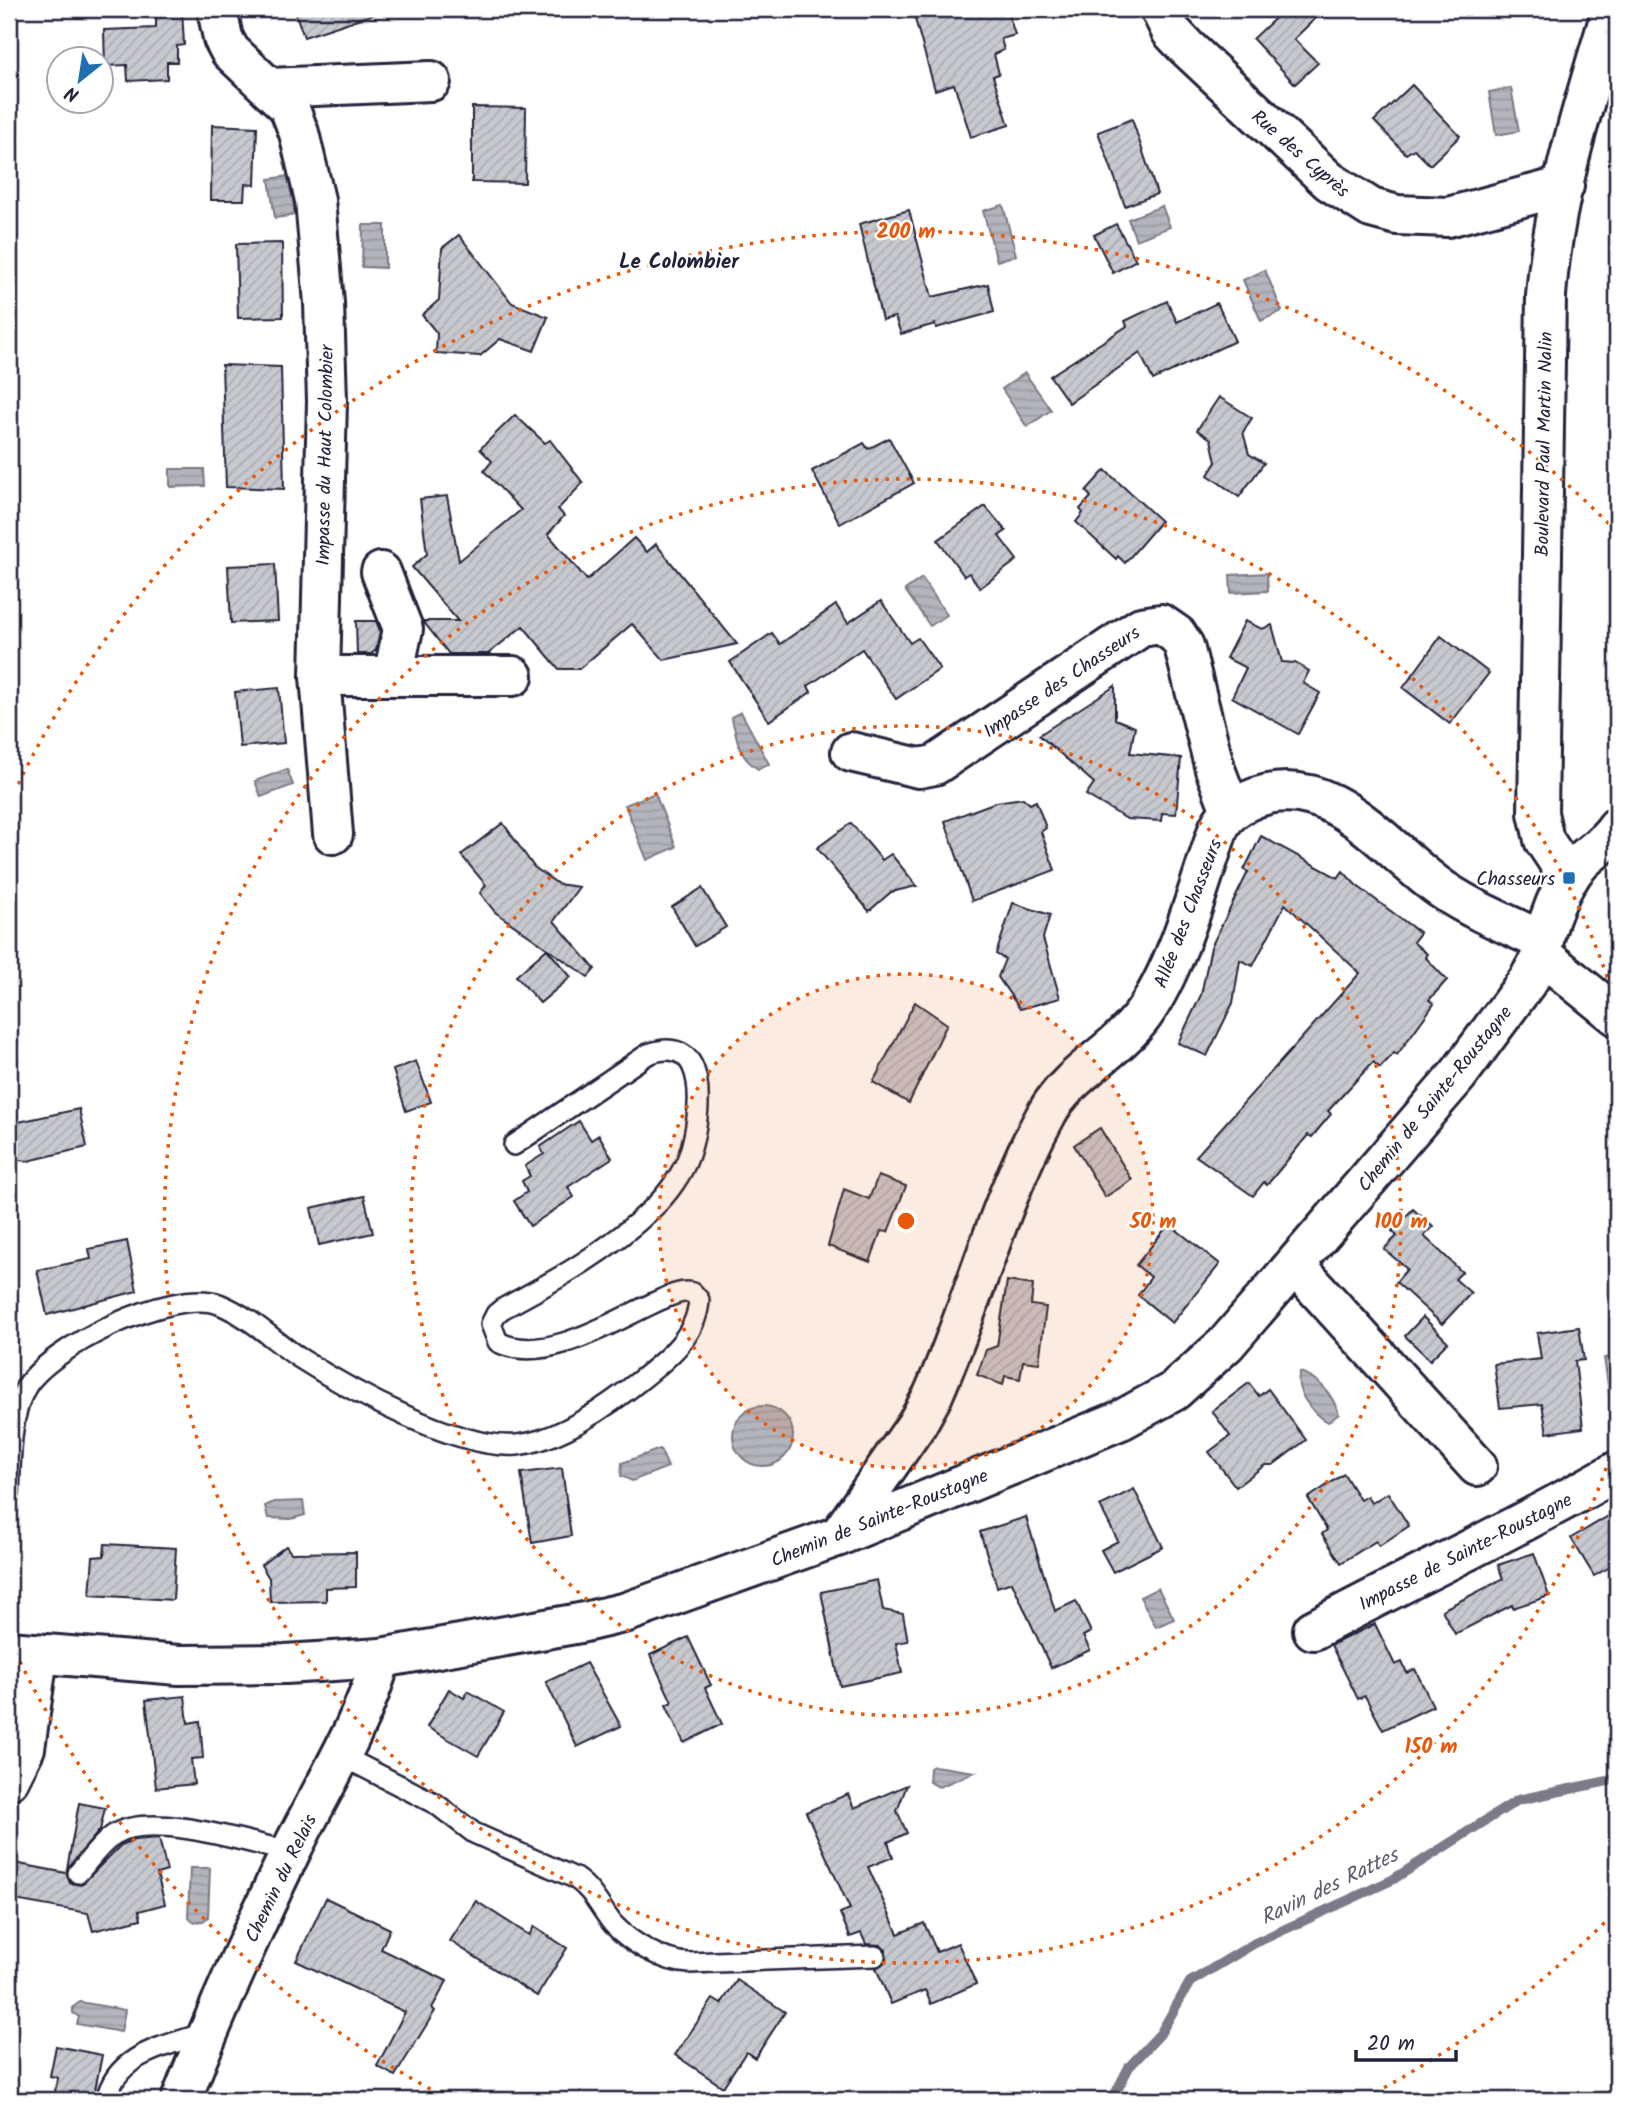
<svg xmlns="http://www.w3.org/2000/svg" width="1626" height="2109" font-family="Kalam,sans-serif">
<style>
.water{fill:url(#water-rules);stroke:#7a7a88;stroke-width:2}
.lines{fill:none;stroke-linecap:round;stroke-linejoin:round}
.stream{stroke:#7a7a88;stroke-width:10}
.building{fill:url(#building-hatch);stroke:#22223b;stroke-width:2}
.lane-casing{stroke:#22223b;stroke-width:24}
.street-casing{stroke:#22223b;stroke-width:44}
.lane{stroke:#fff;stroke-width:19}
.street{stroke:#fff;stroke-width:38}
.ring{fill:none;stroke:#e8590c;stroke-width:3.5;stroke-dasharray:3.5 7}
.poi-dot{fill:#1f6fb2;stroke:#fff;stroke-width:2.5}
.labels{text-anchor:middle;stroke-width:5;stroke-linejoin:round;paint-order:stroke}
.street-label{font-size:19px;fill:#22223b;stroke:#fff}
.poi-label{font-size:19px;fill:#22223b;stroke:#fff;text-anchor:end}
.neighbourhood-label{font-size:21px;font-weight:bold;fill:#22223b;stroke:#fff}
.water-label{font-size:21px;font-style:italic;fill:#5c5c6f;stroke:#fff}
.centre{fill:#e8590c;stroke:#fff;stroke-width:3.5}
.ring-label{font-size:21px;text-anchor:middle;font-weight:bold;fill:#e8590c;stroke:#fff;stroke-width:5;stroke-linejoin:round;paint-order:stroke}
</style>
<defs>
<pattern id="water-rules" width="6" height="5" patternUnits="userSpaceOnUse" patternTransform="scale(1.75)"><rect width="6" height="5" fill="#b4b4bc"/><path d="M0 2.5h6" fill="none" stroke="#9a9aa2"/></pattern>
<pattern id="building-hatch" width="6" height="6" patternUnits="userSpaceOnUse" patternTransform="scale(1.75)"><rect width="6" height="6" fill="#c8c8cf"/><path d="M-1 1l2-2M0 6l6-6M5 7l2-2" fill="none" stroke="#acacb3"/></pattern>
</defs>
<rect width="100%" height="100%" fill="#fff"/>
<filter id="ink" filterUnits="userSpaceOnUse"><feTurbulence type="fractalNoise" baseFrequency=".0143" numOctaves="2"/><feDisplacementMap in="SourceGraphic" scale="14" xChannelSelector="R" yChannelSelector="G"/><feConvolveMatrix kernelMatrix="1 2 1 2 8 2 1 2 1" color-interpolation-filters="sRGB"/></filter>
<g filter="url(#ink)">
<g class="water">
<polygon points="1511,88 1519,131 1496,135 1489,92"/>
<polygon points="289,176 295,215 275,218 269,179"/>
<polygon points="1003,205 1016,255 997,261 983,211"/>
<polygon points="1162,206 1170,227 1136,240 1128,219"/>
<polygon points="363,225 385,225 385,268 362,267"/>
<polygon points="1265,270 1282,311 1261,321 1243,280"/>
<polygon points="1025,373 1051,410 1027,427 1002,389"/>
<polygon points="170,469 204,469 205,486 170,487"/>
<polygon points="1267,573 1268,591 1231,593 1230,575"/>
<polygon points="922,578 947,615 930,626 905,590"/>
<path d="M741 712 769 764 758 769C736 755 739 740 731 717Z"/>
<polygon points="287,769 293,785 261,797 255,781"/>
<polygon points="655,793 676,847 647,860 625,805"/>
<polygon points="1617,1356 1617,1404 1611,1405 1604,1358"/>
<path d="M1300 1372C1320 1379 1332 1394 1339 1414L1328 1422C1312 1413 1293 1390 1300 1372Z"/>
<circle cx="763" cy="1436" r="30"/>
<polygon points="660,1449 668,1467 632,1481 621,1476 622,1463"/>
<polygon points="303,1501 305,1515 291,1519 268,1518 265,1506 274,1502"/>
<polygon points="1158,1588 1174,1619 1156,1627 1140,1597"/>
<polygon points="934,1766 975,1772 939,1787 929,1782 930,1768"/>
<polygon points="190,1868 210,1868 208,1917 203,1921 193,1922 188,1917"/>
<polygon points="80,2002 125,2010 121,2032 77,2024 79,2017 73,2013 73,2007"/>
</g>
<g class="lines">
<polyline class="stream" points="1112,2100 1129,2067 1160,2034 1190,1982 1255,1943 1392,1880 1518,1800 1617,1779"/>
</g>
<g class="building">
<polygon points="156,9 182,9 184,45 177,46 177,62 167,62 167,79 128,81 127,65 105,66 104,30 156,28"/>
<polygon points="294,9 373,9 374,14 304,37"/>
<polygon points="946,9 1007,9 1015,35 1001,39 1004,50 994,54 999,74 993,76 1009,125 971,137 954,84 935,90 915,19"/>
<polygon points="1285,9 1325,9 1294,39 1318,63 1295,84 1253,39"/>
<polygon points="1412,85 1460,136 1430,165 1414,149 1406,154 1374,121"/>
<polygon points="472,107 526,108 525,183 472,182"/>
<polygon points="1132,119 1157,194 1125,206 1098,132"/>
<polygon points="212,125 257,127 255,185 245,184 244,200 211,200"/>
<polygon points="909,210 932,297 988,284 994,312 936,328 935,324 901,334 895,317 882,320 859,224"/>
<polygon points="1116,224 1136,260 1113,273 1094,235"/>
<polygon points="459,235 512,303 548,317 534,351 500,339 480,356 436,353 437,333 422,315 439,300 442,248"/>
<polygon points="282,243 283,317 238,318 236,244"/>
<polygon points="1167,301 1177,322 1217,303 1235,341 1153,380 1140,353 1069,403 1050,376 1127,326 1125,321"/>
<polygon points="222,365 281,367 284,489 226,487"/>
<polygon points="1219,397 1252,418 1243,432 1249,454 1264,463 1239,497 1208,475 1216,462 1211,439 1197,430"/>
<polygon points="515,415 545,443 550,440 583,483 558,509 564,516 548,534 587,580 634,538 647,552 656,544 737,644 664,660 632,624 579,669 559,669 523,626 488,654 449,654 423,621 458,621 412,567 427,554 420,499 447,496 459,561 521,510 484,471 492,461 480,449"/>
<polygon points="889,438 914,483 840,524 812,471 864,443 868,449"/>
<polygon points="1105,470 1161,521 1125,563 1118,556 1116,559 1076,522 1083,513 1080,509 1091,497 1086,491"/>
<polygon points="985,506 1006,531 999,536 1017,560 980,588 969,573 964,576 938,540"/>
<polygon points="275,564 278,621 231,623 228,566"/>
<polygon points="881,601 910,643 918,638 940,669 896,699 862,649 808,686 811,692 769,721 730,662 772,633 780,644 836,605 848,623"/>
<polygon points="356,621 376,621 380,631 376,650 371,654 357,654"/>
<polygon points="1245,621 1262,629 1272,625 1282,662 1295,663 1309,671 1303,683 1320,693 1298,734 1232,697 1246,668 1226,658"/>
<polygon points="1441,636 1489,673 1450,724 1403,688"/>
<polygon points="1115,686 1115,719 1135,727 1130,753 1181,758 1176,814 1162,813 1161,821 1127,819 1086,795 1094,783 1039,735"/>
<polygon points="279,688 284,743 240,747 235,692"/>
<polygon points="1023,798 1030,804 1036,801 1046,828 1041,832 1055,870 972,901 945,821 996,802"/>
<polygon points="503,823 534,867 558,884 579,887 554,921 595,969 588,977 495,912 480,893 486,885 461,855"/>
<polygon points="851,823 882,860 891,854 917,886 891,892 869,911 817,848"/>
<polygon points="1261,836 1338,878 1343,871 1356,885 1420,933 1413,942 1427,954 1425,957 1447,980 1429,1000 1434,1004 1397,1055 1394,1053 1380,1068 1373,1062 1328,1111 1331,1114 1312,1137 1308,1135 1267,1185 1264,1182 1253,1196 1196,1156 1360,973 1285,904 1253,966 1240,960 1233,1003 1207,1056 1178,1043 1201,995 1211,947 1248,872 1244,870"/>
<polygon points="702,888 726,927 695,946 672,907"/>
<polygon points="1013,903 1050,915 1043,938 1060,998 1020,1009 998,977 1005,959 996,954"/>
<polygon points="547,949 571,977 540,1003 516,976"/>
<polygon points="915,1002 947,1024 909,1103 873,1082"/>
<polygon points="416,1061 431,1102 406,1111 393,1070"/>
<polygon points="79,1109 87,1147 28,1161 9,1159 9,1124"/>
<polygon points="579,1121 591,1140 599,1135 612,1158 568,1187 574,1197 530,1226 514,1201 527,1192 522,1181 530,1176 525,1166 544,1154 540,1147"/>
<polygon points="1100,1128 1132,1180 1105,1197 1074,1145"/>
<polygon points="878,1176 906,1186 888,1232 881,1231 870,1262 828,1246 844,1189 869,1199"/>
<polygon points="364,1196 373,1233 319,1245 311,1208"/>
<polygon points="1413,1209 1433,1227 1424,1236 1462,1272 1455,1279 1471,1293 1442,1324 1396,1282 1407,1269 1384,1249 1397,1236 1392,1231"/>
<polygon points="1169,1224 1220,1264 1172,1323 1138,1295 1151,1277 1136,1265"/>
<polygon points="127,1241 137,1291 47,1315 37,1270 91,1259 89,1249"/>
<polygon points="1007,1281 1033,1285 1031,1305 1046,1307 1039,1363 1023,1361 1020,1379 1005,1376 1003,1385 977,1375 986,1350 997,1346"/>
<polygon points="1423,1317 1448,1342 1430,1360 1405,1336"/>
<polygon points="1579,1327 1584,1360 1575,1361 1583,1428 1547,1433 1542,1404 1500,1408 1494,1364 1541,1359 1537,1333"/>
<polygon points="1249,1383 1259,1396 1268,1389 1306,1440 1273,1465 1265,1465 1236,1487 1209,1452 1230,1436 1212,1411"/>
<polygon points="562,1468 571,1536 532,1543 521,1473"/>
<polygon points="1344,1474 1360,1500 1367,1496 1371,1503 1388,1493 1409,1526 1379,1546 1376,1541 1341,1563 1322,1534 1327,1530 1308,1498"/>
<polygon points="1134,1489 1163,1547 1113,1572 1101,1550 1118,1541 1100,1506"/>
<polygon points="1617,1511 1617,1563 1594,1576 1571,1538"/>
<polygon points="1026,1517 1055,1611 1076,1601 1091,1632 1083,1636 1090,1650 1051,1668 1012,1582 997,1587 980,1532"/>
<polygon points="105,1544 176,1548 173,1600 90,1595 93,1557 104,1556"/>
<polygon points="286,1546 291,1553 356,1552 356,1587 326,1588 326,1601 270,1602 269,1578 261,1565"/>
<polygon points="1534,1553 1549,1596 1513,1608 1512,1605 1455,1634 1442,1610 1503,1579 1498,1565"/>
<polygon points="877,1580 883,1610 903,1614 908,1641 896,1643 902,1673 840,1686 821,1592"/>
<polygon points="1375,1624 1395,1665 1402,1662 1407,1673 1415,1669 1433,1706 1383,1730 1365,1696 1358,1699 1331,1645"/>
<polygon points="688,1637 711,1685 705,1688 722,1724 684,1743 666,1705 672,1702 650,1655"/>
<polygon points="586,1663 621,1726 577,1747 546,1682"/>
<polygon points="449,1689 464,1698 468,1691 504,1712 478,1756 427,1727"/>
<polygon points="185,1696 188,1723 200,1721 203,1758 191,1759 194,1784 156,1788 146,1700"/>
<polygon points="907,1785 897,1811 907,1833 888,1842 893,1857 868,1867 898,1934 924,1923 937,1952 958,1943 976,1984 931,2004 925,1990 891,2004 876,1968 886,1961 886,1950 880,1945 866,1944 861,1933 850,1937 840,1913 850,1909 806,1812 848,1794 854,1808"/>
<polygon points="79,1803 105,1808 100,1830 67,1869"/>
<polygon points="159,1838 167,1871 157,1874 165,1904 139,1911 141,1919 93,1931 88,1913 9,1899 9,1862 66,1873 70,1883 81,1885 121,1845 134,1840"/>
<polygon points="326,1898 390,1929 381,1949 447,1981 432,2008 435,2011 395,2076 377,2066 405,2012 296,1961"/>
<polygon points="476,1901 529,1935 534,1927 567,1948 537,1996 450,1941"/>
<polygon points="737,1980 785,2012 755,2058 746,2052 723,2087 675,2055 713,1999 721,2004"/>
<polygon points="56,2046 102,2055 93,2100 53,2100 58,2078 50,2076"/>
</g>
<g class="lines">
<defs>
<g id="lane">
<path d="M9 1493C11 1460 9 1419 25 1389 48 1347 173 1287 219 1304 249 1316 272 1339 298 1357 348 1389 457 1450 517 1445 556 1441 599 1412 629 1389 658 1366 697 1340 699 1300L693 1293C665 1281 561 1374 498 1342L491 1324 496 1314 502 1309C555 1281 610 1250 653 1208 667 1195 683 1173 689 1155 701 1119 712 1030 648 1054L514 1145"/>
<path d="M340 1755 436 1804 474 1833 575 1878C593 1890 600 1908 613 1924 631 1943 663 1962 689 1963L875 1956"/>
<path d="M78 1873C89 1861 101 1843 115 1834 153 1811 248 1843 291 1852"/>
<path d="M106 2100C117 2052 166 2047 207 2032"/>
</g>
<g id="street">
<polyline points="217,9 223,38 230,51 289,107 299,133 315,200 324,303 327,401 320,676 333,834"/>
<polyline points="1160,9 1171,31 1186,47 1329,181 1371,208 1397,215 1448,217 1564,186"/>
<polyline points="269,88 431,81"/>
<polyline points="381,572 403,629 393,676"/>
<polyline points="320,676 513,676"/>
<polyline points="851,752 919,768 935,765 1141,627 1161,624 1177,635 1184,646 1215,769 1231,811"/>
<path d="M1617 827C1607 842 1595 849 1582 861 1561 882 1544 926 1542 955L1617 1016"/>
<path d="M1569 878 1544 840 1538 813 1546 296C1553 199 1584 102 1612 9"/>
<polyline points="1295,1265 1477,1466"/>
<path d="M839 1536 917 1424 933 1395C974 1302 998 1202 1047 1113 1069 1073 1116 1052 1143 1015 1178 966 1199 885 1219 827 1227 812 1239 804 1255 798 1332 769 1388 853 1443 890 1474 911 1509 925 1543 941"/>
<path d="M1313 1630C1414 1576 1518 1528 1617 1471"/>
<polyline points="9,1651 179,1665 285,1664 381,1658 580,1623 627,1612 839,1536 1121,1420 1174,1391 1226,1344 1458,1075 1529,979 1542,955"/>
<polyline points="9,1780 25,1748 38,1656"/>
<path d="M181 2100C214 2016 251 1933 291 1851 322 1788 362 1726 381 1658"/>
</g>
</defs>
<use href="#lane" class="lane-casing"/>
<use href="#street" class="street-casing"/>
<use href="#lane" class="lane"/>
<use href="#street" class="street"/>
</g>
</g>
<circle cx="906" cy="1221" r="247" fill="#e8590c" fill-opacity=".12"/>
<g class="ring">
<circle cx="906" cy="1221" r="247"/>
<circle cx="906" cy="1221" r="495"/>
<path d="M1616 1438A742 742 0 1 1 1616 1004"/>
<path d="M1612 1915A990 990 0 0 1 1363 2099M449 2099A990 990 0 0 1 9 1639M9 803A990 990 0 0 1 1612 527"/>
</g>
<rect class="poi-dot" x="1562" y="871" width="14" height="14" rx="3.5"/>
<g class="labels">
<g class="street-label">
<text transform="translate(1301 153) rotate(41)" y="7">Rue des Cyprès</text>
<text transform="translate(1543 444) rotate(-89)" y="7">Boulevard Paul Martin Nalin</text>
<text transform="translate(324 455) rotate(-89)" y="7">Impasse du Haut Colombier</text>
<text transform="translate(1061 681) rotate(-34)" y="7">Impasse des Chasseurs</text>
<text transform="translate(1187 913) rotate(-69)" y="7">Allée des Chasseurs</text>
<text transform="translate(1434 1098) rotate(-51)" y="7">Chemin de Sainte-Roustagne</text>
<text transform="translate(879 1517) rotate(-22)" y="7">Chemin de Sainte-Roustagne</text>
<text transform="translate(1465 1551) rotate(-27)" y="7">Impasse de Sainte-Roustagne</text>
<text transform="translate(280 1878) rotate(-64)" y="7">Chemin du Relais</text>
</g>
<g class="poi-label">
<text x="1555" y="885">Chasseurs</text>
</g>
<g class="neighbourhood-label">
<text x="679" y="268">Le Colombier</text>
</g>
<g class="water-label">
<text transform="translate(1329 1886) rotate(-26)" y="7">Ravin des Rattes</text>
</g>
</g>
<circle cx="906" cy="1221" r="10" class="centre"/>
<g class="ring-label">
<text x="906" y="238">200 m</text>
<text x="1153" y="1228">50 m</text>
<text x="1401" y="1228">100 m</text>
<text x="1431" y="1753">150 m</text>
</g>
<rect width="1626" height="2109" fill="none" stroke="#fff" stroke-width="35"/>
<rect x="18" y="18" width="1591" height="2074" fill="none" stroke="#22223b" stroke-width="2.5" filter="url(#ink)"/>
<g transform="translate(80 80) rotate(210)"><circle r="33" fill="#ffffff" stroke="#a7a7b1" stroke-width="2"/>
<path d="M0-5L12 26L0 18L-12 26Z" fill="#1f6fb2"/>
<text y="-10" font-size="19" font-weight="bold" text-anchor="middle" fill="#22223b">N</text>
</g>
<path d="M1356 2050v10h100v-10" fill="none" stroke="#22223b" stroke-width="3.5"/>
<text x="1367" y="2050" font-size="21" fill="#22223b" stroke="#ffffff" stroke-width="5" paint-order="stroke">20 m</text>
</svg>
